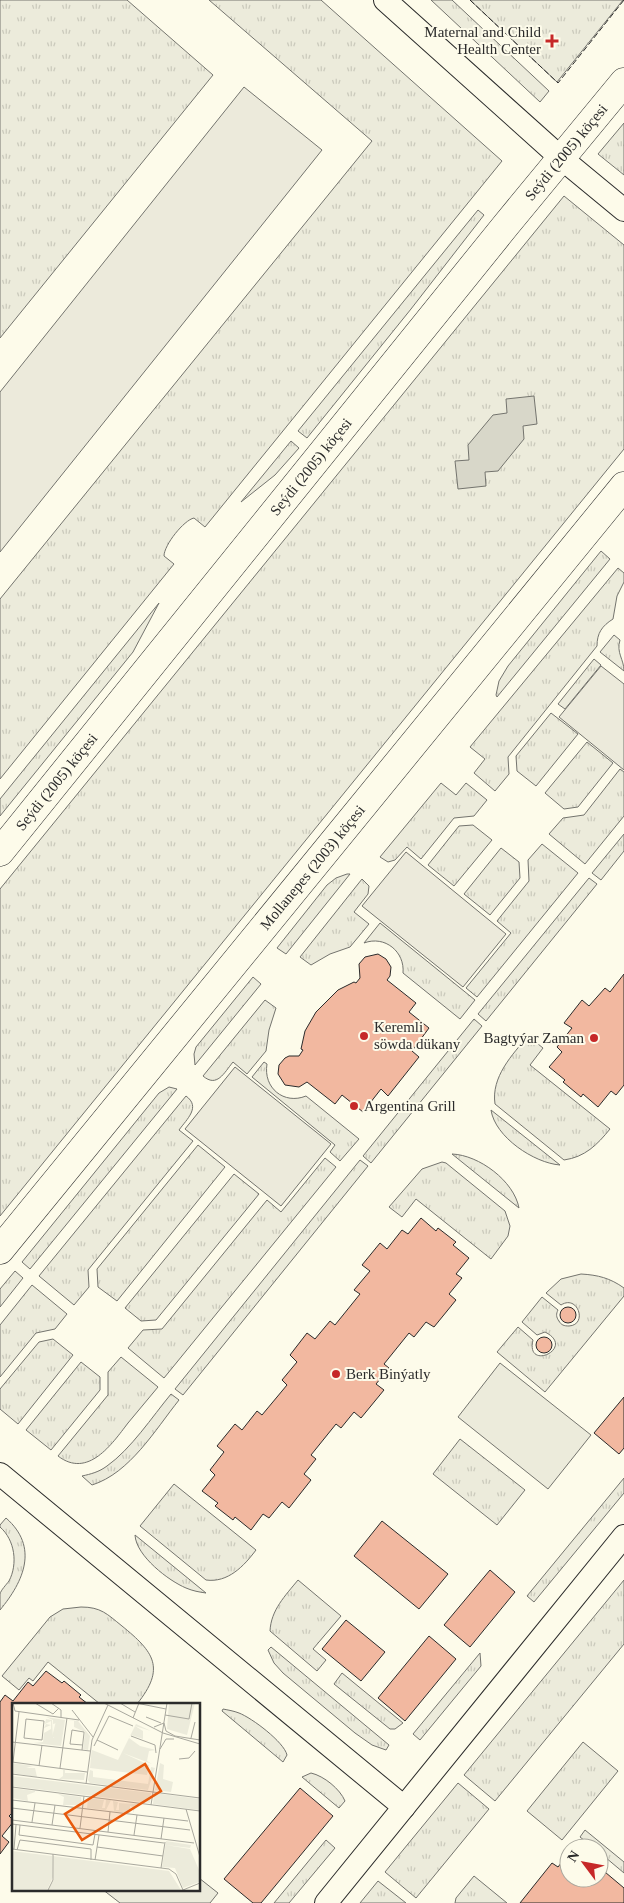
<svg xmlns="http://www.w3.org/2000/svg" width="624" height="1903" font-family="'Times New Roman',serif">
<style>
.grass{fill:url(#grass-tufts);stroke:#74746e}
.pitch{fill:#ecebdb;stroke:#74746e}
.parking{fill:#eceadb;stroke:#74746e}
.water{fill:#d8d7c9;stroke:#74746e}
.building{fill:#f2b8a0;stroke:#2b2b2b}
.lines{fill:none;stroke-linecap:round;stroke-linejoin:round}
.street-casing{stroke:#2b2b2b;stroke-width:24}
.secondary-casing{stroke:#2b2b2b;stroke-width:29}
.street{stroke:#fdfbea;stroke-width:22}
.secondary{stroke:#fdfbea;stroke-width:28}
.fence{stroke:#2b2b2b;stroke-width:1;stroke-dasharray:6 2.5;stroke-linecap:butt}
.poi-dot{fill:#c62828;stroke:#fdfbea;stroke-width:2}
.labels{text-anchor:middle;stroke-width:4;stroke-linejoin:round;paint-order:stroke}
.poi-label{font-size:15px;fill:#2b2b2b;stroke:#fdfbea;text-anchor:start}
.street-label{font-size:15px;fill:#2b2b2b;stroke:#fdfbea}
.inset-road{fill:none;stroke:#a9a89e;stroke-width:1}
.view{fill:#e8590c;fill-opacity:0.15;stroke:#e8590c;stroke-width:2.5}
.inset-edge{fill:none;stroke:#2b2b2b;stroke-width:2.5}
</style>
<defs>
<pattern id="grass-tufts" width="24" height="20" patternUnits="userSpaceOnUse" patternTransform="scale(1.25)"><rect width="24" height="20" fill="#ecebdb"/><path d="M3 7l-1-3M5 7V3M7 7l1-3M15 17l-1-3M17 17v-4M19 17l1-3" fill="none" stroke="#cbcabc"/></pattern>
</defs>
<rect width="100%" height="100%" fill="#fdfbea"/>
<g class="grass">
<polygon points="0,0 127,0 213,75 0,338"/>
<path d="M209 0H321L502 161 205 527 194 518C184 520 164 545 164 556L174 564 0 779V599L372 141Z"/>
<polygon points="431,0 452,0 549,91 540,102"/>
<polygon points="470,0 623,0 557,82"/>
<polygon points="624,123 624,175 598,154"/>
<polygon points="564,196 624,245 624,449 0,1216 0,889"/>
<polygon points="478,210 484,215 411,309 307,438 298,431"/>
<polygon points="291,441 299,448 275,475 241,502"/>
<polygon points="601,551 610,559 497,697 496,695 499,681 508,666"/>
<path d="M618 568 624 573V582L617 596 613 619C602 626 597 633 597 646L508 757 509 774 495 791 474 773 485 759 470 747Z"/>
<polygon points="159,603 133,652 0,816 0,799"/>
<path d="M614 635 620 640C616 653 624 659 624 671L600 652Z"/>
<polygon points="594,659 601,665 565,709 558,704"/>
<polygon points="551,713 578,734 536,786 517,771 516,756"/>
<polygon points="587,742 613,763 578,807 564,809 545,793"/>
<polygon points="620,769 624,772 624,816 585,864 549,834 563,818 584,815"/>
<polygon points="441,783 456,795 466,783 487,800 474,816 454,818 421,859 407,847 395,860 388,862 380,857"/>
<polygon points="473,825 492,840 454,886 428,865 459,826"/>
<polygon points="624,834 624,851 601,880 592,873"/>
<polygon points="542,844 578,873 477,997 466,988 511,933 497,921 529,881 528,860"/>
<polygon points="501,848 519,862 520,878 490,915 464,894"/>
<polygon points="347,874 350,874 286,954 277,948 327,885 336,878"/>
<polygon points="589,878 597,884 486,1021 478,1014"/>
<polygon points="362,879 369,886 368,894 354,912 369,924 350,947 330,954 311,965 300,957"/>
<path d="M380 923 475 1000 460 1019 403 973C405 952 385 935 364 943Z"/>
<polygon points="253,977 261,984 195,1065 194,1054 196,1047"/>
<path d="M265 1000 276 1008 269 1030 266 1051 247 1074 233 1062C224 1073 217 1088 203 1076Z"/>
<polygon points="474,1019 482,1026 371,1163 363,1156"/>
<path d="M528 1036 543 1048 530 1065 610 1129C597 1145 585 1157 564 1160L495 1104C491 1077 512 1055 528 1036Z"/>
<path d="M264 1062 267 1064C263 1088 284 1105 306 1096L359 1139 340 1161 330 1152 335 1145 252 1077Z"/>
<polygon points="169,1087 177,1089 30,1269 22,1262 159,1093"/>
<path d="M186 1096C201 1107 187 1119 179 1130L193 1141 88 1270 89 1287 74 1305 39 1276Z"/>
<path d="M491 1110 560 1165C534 1163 495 1137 491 1110Z"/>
<polygon points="198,1145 225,1167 117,1301 98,1287 97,1269"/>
<path d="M452 1154C479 1155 514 1181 519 1208Z"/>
<polygon points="325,1158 336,1167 164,1378 128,1348 143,1330 162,1329 267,1200 281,1212"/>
<polygon points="360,1160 368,1166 183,1395 175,1389"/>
<polygon points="442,1162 446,1163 505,1211 510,1226 508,1236 491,1259 416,1199 402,1217 389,1207 422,1169"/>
<polygon points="234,1174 259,1194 156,1320 141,1321 125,1308"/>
<polygon points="15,1271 23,1278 0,1307 0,1289"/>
<path d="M581 1274C598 1275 610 1278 624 1288V1296L545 1392 497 1352 518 1327 533 1340C525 1372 577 1348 545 1332L537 1335 522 1322 542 1297 558 1310C556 1314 556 1317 559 1321 561 1325 564 1326 569 1326 588 1325 578 1294 561 1305L546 1293 561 1279Z"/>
<polygon points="32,1285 67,1314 55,1329 36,1333 0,1377 0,1325"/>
<polygon points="53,1339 73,1355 18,1424 0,1409 0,1389 39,1342"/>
<path d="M121 1357 158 1387C148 1399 138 1411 128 1423 112 1444 88 1479 58 1456L108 1395V1372Z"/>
<polygon points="81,1362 100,1377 100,1390 51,1450 26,1430"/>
<path d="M171 1394 179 1400C155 1430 130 1473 92 1485L82 1476C91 1474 99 1472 107 1466 131 1449 152 1417 171 1394Z"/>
<polygon points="460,1439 525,1490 497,1525 433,1474"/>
<polygon points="624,1478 624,1493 534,1602 527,1596"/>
<path d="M174 1484 256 1550C244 1566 228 1583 206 1580L140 1526Z"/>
<path d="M6 1518C39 1547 24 1581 0 1610 0 1605 0 1599 0 1594 1 1590 6 1585 9 1581 18 1564 15 1540 0 1527V1525Z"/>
<path d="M135 1535 206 1593C199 1592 193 1591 186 1588 169 1581 136 1556 135 1535Z"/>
<path d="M298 1580 341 1616 313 1649 326 1660 317 1671 270 1631C271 1610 285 1596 298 1580Z"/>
<polygon points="624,1580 624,1644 495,1801 464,1775"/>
<path d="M81 1607C101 1607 107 1614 122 1626 154 1652 166 1668 137 1704H100L48 1662 33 1681 29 1678 19 1690 2 1676 50 1617 63 1609Z"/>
<polygon points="271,1647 389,1745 386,1750 372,1745 355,1733 283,1673 274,1663 268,1650"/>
<polygon points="480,1653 481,1666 420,1740 413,1734"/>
<polygon points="342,1673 403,1723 395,1729 390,1729 334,1684"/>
<path d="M223 1709C228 1710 234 1711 239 1713 252 1718 284 1742 287 1755L283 1762 222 1711Z"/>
<polygon points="583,1742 618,1771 562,1840 527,1811"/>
<path d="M311 1773C324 1776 340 1789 345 1801L339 1808 302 1777Z"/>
<polygon points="458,1783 489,1809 416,1898 385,1872"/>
<polygon points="585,1830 624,1862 624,1873 599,1852 599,1848 594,1848 580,1837"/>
<polygon points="326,1840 335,1848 289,1903 274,1903"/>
<polygon points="474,1876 507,1903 455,1903 456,1898"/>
<polygon points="378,1881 406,1903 360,1903"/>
</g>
<g class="pitch">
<polygon points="500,1363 591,1435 548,1489 458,1417"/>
<polygon points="199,1878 218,1893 210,1903 120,1903 102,1889 199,1889"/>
</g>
<g class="parking">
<polygon points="244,87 322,150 0,552 0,392"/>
<polygon points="601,666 624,684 624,770 559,717"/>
<polygon points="406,852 506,934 463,987 362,906"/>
<polygon points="235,1067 331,1144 281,1206 185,1129"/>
</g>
<polygon class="water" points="534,396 537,424 523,426 524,439 498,471 485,472 486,486 458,489 455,461 469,460 468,445 493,415 507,413 506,399"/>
<g class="building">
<polygon points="378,954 386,959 391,967 390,976 387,980 416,1003 409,1012 429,1028 412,1051 419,1057 388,1096 381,1089 363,1112 342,1095 335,1104 307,1082 299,1087 285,1085 278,1074 279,1065 285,1058 289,1056 299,1056 303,1050 301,1049 305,1031 316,1012 338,990 354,982 356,983 360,978 359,964 365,957"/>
<polygon points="624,974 624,1085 616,1095 611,1091 598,1107 583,1094 581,1097 563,1082 565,1080 549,1067 562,1052 557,1047 572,1028 564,1023 582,1000 589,1006 605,988 610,992"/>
<polygon points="421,1218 436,1231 438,1228 456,1242 453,1245 469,1258 456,1274 462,1278 449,1294 456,1300 434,1327 426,1322 414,1337 409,1333 384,1364 389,1368 376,1384 384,1390 361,1418 354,1412 341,1428 336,1424 311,1455 316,1459 304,1474 311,1480 289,1508 282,1502 269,1518 263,1514 251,1530 235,1517 233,1520 215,1506 218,1503 202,1491 215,1475 210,1470 224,1452 217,1446 235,1424 242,1430 257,1411 262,1415 287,1385 282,1380 297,1362 290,1355 307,1333 315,1339 330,1321 335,1325 360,1294 354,1290 370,1271 362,1265 380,1243 387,1249 402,1230 408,1234"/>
<circle cx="568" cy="1315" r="8"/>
<circle cx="544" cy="1345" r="8"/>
<polygon points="624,1397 624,1448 619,1454 594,1433"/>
<polygon points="382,1521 448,1574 419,1609 354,1556"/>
<polygon points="490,1570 515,1592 470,1647 444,1625"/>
<polygon points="346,1620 385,1652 361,1681 322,1649"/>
<polygon points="429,1636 456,1659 405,1721 378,1698"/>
<polygon points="46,1671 62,1683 64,1681 81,1695 79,1697 88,1704 14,1704 14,1811 9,1816 14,1821 2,1836 9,1842 0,1854 0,1702 5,1695 13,1701 28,1682 33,1686"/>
<polygon points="300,1788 333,1816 261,1903 253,1903 224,1879"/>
<polygon points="569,1853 569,1878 599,1878 599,1867 624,1888 624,1903 520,1903 552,1863 558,1867"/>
</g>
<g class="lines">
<defs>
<g id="street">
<polyline points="385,0 561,158 624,210"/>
<polyline points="0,1474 404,1807"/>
<polyline points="326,1903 624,1536"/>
</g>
<g id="secondary">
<path id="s1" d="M0 852 506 225 624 82"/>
<path id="s2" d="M0 1250 624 486"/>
</g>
</defs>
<use href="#street" class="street-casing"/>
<use href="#secondary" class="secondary-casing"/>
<use href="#street" class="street"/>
<use href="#secondary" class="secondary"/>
<polyline class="fence" points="470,0 558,83 624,0"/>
</g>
<g class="poi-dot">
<path d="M549.5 33.5h5v5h5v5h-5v5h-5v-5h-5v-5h5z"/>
<circle cx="364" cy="1036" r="5"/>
<circle cx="594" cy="1038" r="5"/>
<circle cx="354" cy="1106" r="5"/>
<circle cx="336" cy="1374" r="5"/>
</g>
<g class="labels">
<g class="poi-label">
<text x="541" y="37" text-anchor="end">Maternal and Child<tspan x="541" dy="17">Health Center</tspan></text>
<text x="374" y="1032">Keremli<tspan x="374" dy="17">söwda dükany</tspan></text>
<text x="584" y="1043" text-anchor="end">Bagtyýar Zaman</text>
<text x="364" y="1111">Argentina Grill</text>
<text x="346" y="1379">Berk Binýatly</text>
</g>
<g class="street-label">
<text dy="5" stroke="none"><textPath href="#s1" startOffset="900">Seýdi (2005) köçesi</textPath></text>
<text dy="5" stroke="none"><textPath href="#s1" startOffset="495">Seýdi (2005) köçesi</textPath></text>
<text dy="5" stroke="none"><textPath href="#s1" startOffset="90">Seýdi (2005) köçesi</textPath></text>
<text dy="5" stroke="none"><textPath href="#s2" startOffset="494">Mollanepes (2003) köçesi</textPath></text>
</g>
</g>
<g transform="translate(12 1703)">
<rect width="188" height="188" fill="#fdfbea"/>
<path d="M34 14 53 17 49 43 21 40 31 39 32 30 39 26V22L32 25 34 21 39 22V18L33 21 34 16 40 17 41 35 48 33V19L41 21V17ZM56 17 66 18 78 33 76 47 71 46 73 29 62 24V18ZM124 21 139 28 123 23 131 28V36L119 32 117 35 128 43 144 47 137 48 135 58 140 61 111 50 137 62 135 72 78 65 80 43V47L106 57ZM0 60 21 63 14 65H23L25 74 0 70ZM148 60 152 62 151 76 161 79 159 89 143 87ZM139 64 143 65 136 87 78 80 76 77 78 67 81 68V74L136 81ZM51 67H53V70H73L72 77 47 76 51 73ZM0 73 139 90 138 100 0 83ZM0 85 23 88V89L15 92 16 98 0 95ZM142 90 187 96V107L141 101ZM46 91 69 94 70 102H51L52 94ZM76 95 92 97 90 105H93L94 97H99L94 107 102 108 101 98 106 99 104 107H107V100L125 101 121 110 130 111 121 110V104L118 103V110L75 105ZM154 138 179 142 178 145 154 142 178 146 187 167V179L171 185 163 165 150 164Z" fill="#ecebdb"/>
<path d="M0 148 40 153 41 174 35 187H0ZM41 153 157 168 169 187H36L42 177Z" fill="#ecebdb"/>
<path d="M157 0H183L175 32 155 26ZM44 18H51L48 37 40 34Z" fill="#ecebdb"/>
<path class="inset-road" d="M1 0 3 8 67 17M23 0 41 11 47 5M39 0 49 7V14M92 0 151 30 188 41M108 0 123 9M124 0 154 6M60 7 81 34M153 12 177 16 180 0M134 14 149 20M121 15 127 0M14 16 32 18 30 37 12 35ZM142 24 152 20 154 28 163 33 188 37M119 33 143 42 144 50M179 35 183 19M85 37 106 47M0 39 78 48M82 43 97 13 121 23M148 46 154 36H162M70 47 72 30V29L60 27 58 41 71 42M167 56 177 55 183 48M0 59 75 69M1 59 7 9M27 63 30 42M48 65 55 15M0 71 188 95M74 81 80 37 96 2M0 84 188 108M0 97 176 118M139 102 155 0M0 105 178 127M174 106 188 154M0 117 182 140M20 119 23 100M0 121 152 140M8 122 7 132 81 142 83 131M40 122 43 102M68 125 72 93M96 129 98 109M122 132 125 112M149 136 152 115M85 144 151 153M0 146 157 166 164 171 171 187M2 146 4 122M5 147 8 137 79 146V157M83 157 87 132M149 165 153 139M36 187 41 177V151M171 187 188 180"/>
<path class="view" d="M133 61 149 88 70 137 53 111Z"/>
<rect width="188" height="188" class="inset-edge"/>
</g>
<g transform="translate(584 1863) rotate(302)"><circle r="24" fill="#fdfbea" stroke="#a9a89e"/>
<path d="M0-4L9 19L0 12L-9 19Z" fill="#c62828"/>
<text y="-8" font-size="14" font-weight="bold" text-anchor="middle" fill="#2b2b2b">N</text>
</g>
</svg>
